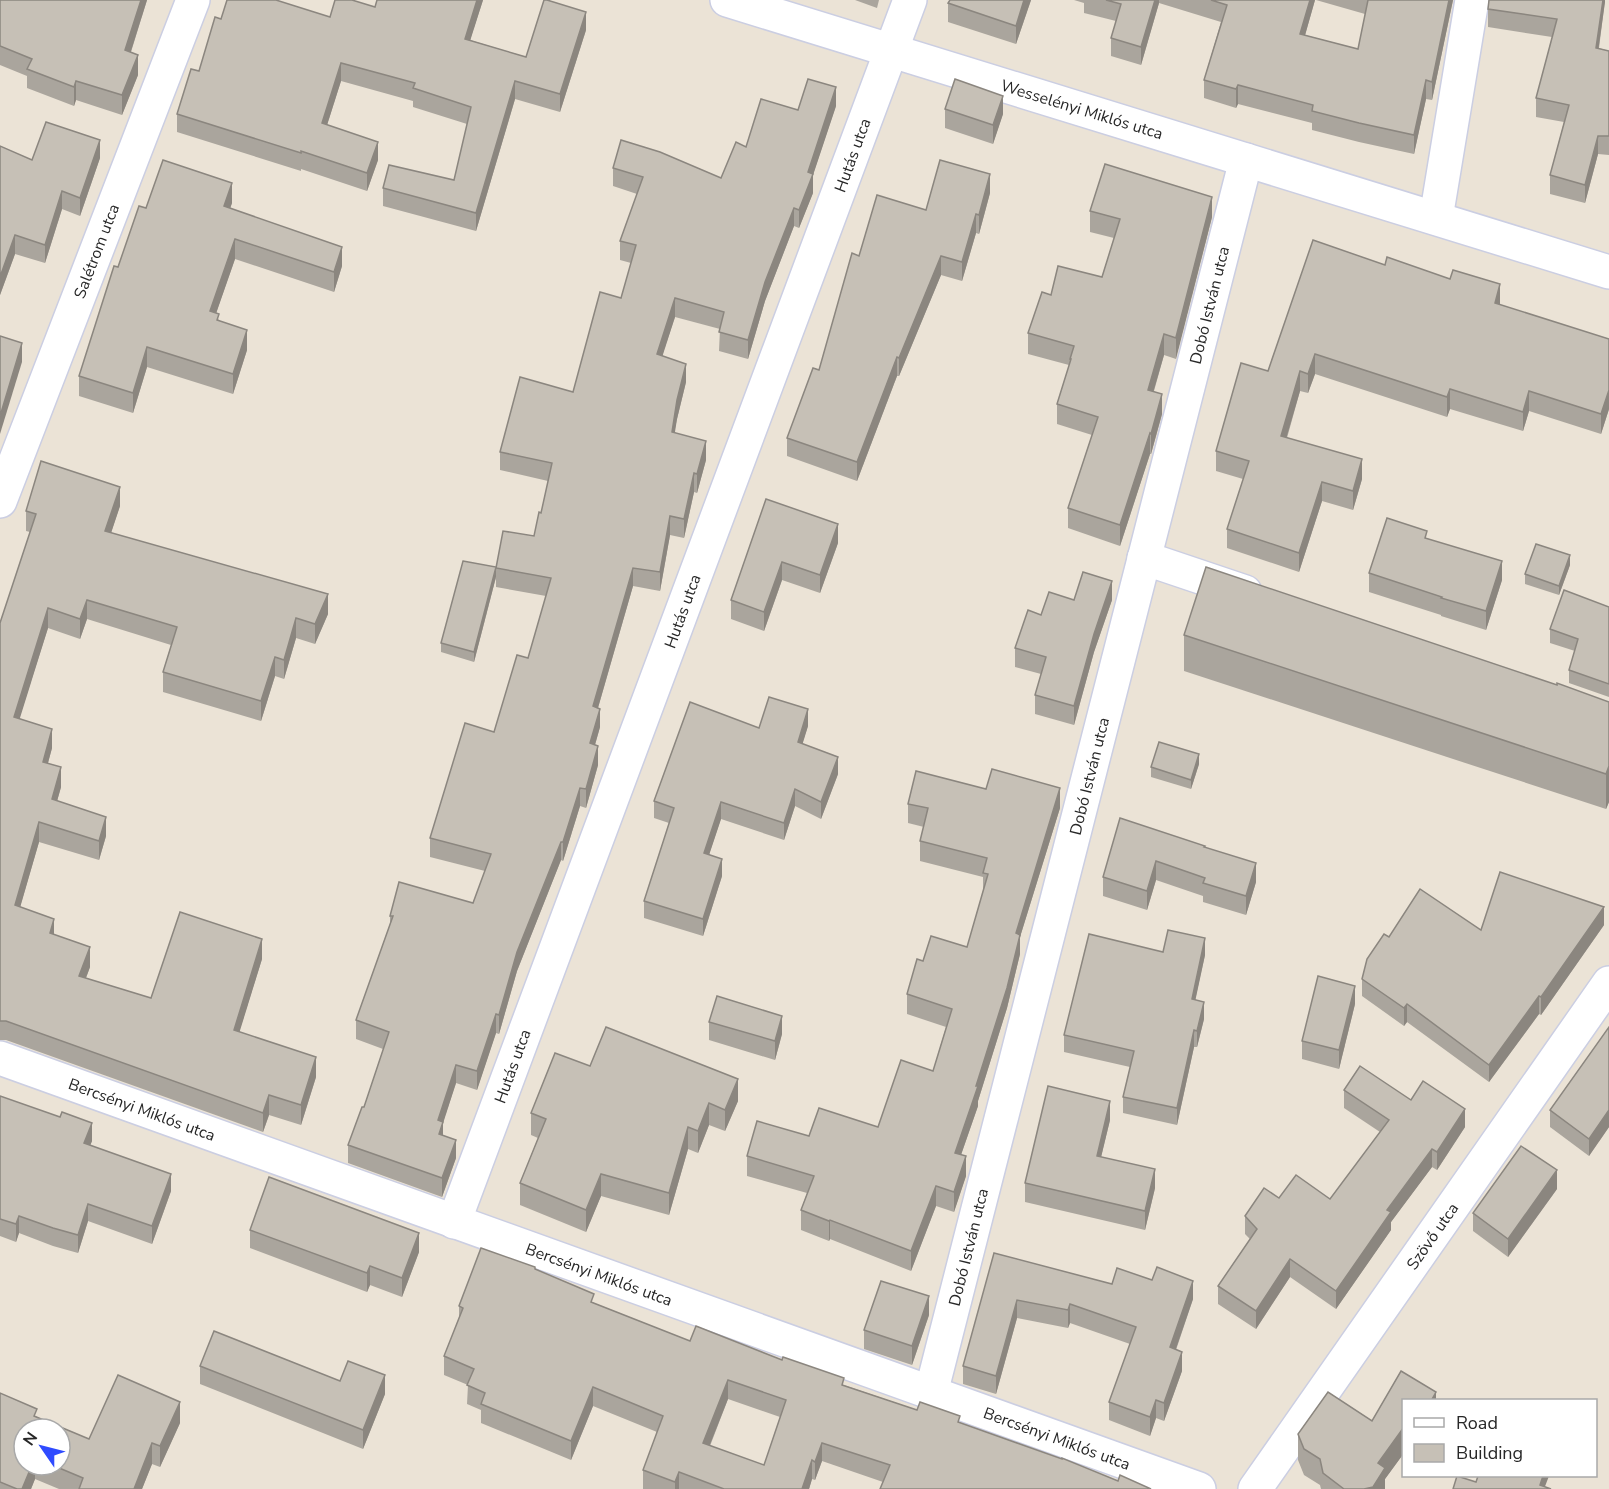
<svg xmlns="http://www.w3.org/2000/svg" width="1609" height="1489" font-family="'Nunito Sans',sans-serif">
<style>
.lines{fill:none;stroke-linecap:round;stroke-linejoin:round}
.minor-casing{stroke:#cbcee2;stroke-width:36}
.minor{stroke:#fff;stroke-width:33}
.wall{fill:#aaa59d;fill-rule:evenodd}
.shaded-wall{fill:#8b867f}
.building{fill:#c6c0b6;stroke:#8b867f;stroke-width:1.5;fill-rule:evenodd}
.labels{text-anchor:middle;stroke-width:6;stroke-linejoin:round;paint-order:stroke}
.street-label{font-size:16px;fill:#272727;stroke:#fff}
</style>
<rect width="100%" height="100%" fill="#ebe3d6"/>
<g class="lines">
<defs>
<g id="minor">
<polyline points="727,0 1609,272"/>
<polyline points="1436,218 1472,0"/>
<polyline points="0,501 193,0"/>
<polyline points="1144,558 1245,592"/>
<polyline points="0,1058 1199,1489"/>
<polyline points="454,1222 910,0"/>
<polyline points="931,1393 1246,160"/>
<polyline points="1255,1489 1609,983"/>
</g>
</defs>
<use href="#minor" class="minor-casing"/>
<use href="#minor" class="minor"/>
</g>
<g class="wall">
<polygon points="0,0 147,0 131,52 138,75 122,115 76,100 74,106 27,88 27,76 0,65"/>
<polygon points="483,0 470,40 526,57 586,30 560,112 515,99 476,231 383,206 383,188 454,180 467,124 413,107 413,101 341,81 327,125 378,160 367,191 301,169 301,171 177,132 177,114 199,71 221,19 330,17 375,7"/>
<polygon points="855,0 879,0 877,8"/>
<polygon points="1031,0 1016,44 948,22 948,3"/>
<polygon points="1074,0 1315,0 1305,35 1358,49 1365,14 1316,0 1453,0 1432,100 1426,99 1414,154 1359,142 1312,130 1312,123 1238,104 1236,108 1204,98 1204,80 1221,22 1159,3 1141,65 1111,56 1111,38 1116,21 1084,13 1084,3"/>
<polygon points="1605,0 1599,48 1609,51 1609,155 1598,154 1585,203 1550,194 1550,175 1564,122 1536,117 1536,98 1552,37 1488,27 1488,9"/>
<polygon points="836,106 813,175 813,193 799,228 794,226 765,301 748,359 719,351 720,329 675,317 662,356 686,382 677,419 674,433 706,460 697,493 694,492 684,538 670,535 660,591 633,586 598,708 600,727 595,745 598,765 586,808 580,806 563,861 561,860 517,971 499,1034 496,1033 477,1090 456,1083 443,1122 443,1135 456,1158 442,1197 348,1163 348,1145 364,1107 383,1049 356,1039 356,1020 390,924 390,916 473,903 485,871 430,857 430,838 494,732 528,658 546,596 496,587 496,568 534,536 541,513 548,481 500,470 500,452 573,392 621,298 631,263 620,260 620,241 637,194 613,186 613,168 721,178 746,147 798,110"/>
<polygon points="945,109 1003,114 993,144 945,128"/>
<polygon points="0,146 32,160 100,158 80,216 62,209 45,263 15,254 0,295"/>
<polygon points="990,193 979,234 976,233 962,281 941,275 899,376 897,376 857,481 787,456 787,438 819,370 859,256 926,210"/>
<polygon points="232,203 230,208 342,266 334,292 235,259 216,313 219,321 247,350 233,394 147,367 133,413 79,396 79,376 118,267 146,208"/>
<polygon points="1090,211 1212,217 1176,357 1176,359 1164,355 1154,391 1162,414 1151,454 1150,454 1120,546 1068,528 1068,508 1092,435 1057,424 1057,404 1069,365 1028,354 1028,333 1051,295 1102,277 1114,238 1090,232"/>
<polygon points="1313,240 1500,305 1609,339 1609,409 1601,434 1529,411 1523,431 1450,409 1447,417 1315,374 1308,393 1300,391 1287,438 1362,479 1353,510 1322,501 1299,572 1227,548 1227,529 1243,479 1216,471 1216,451 1268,371"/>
<polygon points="766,499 838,543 820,593 782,580 764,631 731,619 731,600"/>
<polygon points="120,506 111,533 328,614 315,644 296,638 284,679 275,676 261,721 163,692 163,672 171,645 87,619 80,639 48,628 19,719 52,748 48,763 61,787 57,801 106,836 99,860 39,842 20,907 54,934 90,967 86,978 151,998 262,959 239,1032 316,1077 301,1125 269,1115 263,1132 6,1040 0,1040 0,623 30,532 26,531 26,511"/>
<polygon points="1427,538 1502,580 1486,630 1441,616 1441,615 1369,592 1369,573"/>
<polygon points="1570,565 1559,595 1525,584 1525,574"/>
<polygon points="496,577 474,662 441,652 441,643"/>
<polygon points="1074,600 1112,600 1094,652 1074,725 1035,714 1035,695 1041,674 1015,667 1015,648 1041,615"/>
<polygon points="1609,607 1609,697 1569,683 1569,670 1575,651 1550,643 1550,629"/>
<polygon points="1184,635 1557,685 1609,702 1609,802 1606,809 1184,671"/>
<polygon points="808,726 802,744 838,774 821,819 795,806 784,840 721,819 709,855 722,876 703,936 644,918 644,901 669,823 654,818 654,801 759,728"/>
<polygon points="1199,764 1191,789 1151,777 1151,767"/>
<polygon points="908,804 1060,808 1020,937 1020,954 1007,1008 978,1101 978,1106 961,1155 966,1176 954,1212 936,1206 911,1271 830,1239 829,1241 801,1230 801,1210 807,1193 747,1176 747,1156 809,1136 878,1127 933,1071 946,1027 907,1014 907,994 923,961 967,947 983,891 983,877 920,861 920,841 924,827 908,823"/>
<polygon points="1205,847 1256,882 1246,915 1203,902 1203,896 1156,880 1147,910 1103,896 1103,877"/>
<polygon points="1604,925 1541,1015 1539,1014 1489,1082 1407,1022 1404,1026 1362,996 1362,979 1389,937 1481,930"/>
<polygon points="1163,952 1205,955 1195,1000 1204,1019 1197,1047 1194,1047 1177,1125 1123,1113 1123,1097 1130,1067 1064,1052 1064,1035"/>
<polygon points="1355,1004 1339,1069 1302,1059 1302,1041"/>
<polygon points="709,1022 782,1034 775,1060 709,1040"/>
<polygon points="1609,1027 1609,1127 1589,1156 1550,1127 1550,1110"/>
<polygon points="590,1066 738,1101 725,1131 709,1125 698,1153 688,1149 669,1215 601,1196 586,1232 520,1205 520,1183 538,1138 531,1135 531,1113"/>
<polygon points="1344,1090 1411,1100 1465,1127 1437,1170 1432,1167 1391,1222 1391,1230 1336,1309 1290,1277 1256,1329 1218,1304 1218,1286 1250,1239 1245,1234 1245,1216 1279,1198 1330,1199 1380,1132 1344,1108"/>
<polygon points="0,1096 92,1141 90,1145 171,1191 152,1244 88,1221 78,1253 53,1246 19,1233 16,1242 0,1236"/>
<polygon points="1110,1120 1101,1157 1155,1188 1145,1230 1025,1202 1025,1183"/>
<polygon points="1557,1189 1508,1257 1473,1231 1473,1213"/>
<polygon points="250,1230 419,1252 402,1297 370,1285 367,1292 250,1248"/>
<polygon points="994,1253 1112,1284 1193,1299 1176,1350 1182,1371 1164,1421 1156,1418 1150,1436 1109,1420 1109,1402 1130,1344 1070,1323 1068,1328 1017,1318 996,1394 963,1384 963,1366"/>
<path d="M535 1269 594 1303 690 1341 844 1385 917 1410 960 1423 1118 1481 1151 1489 883 1482 822 1461 815 1480 812 1479 809 1489H643V1470L657 1432 593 1406 571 1460 481 1423V1410L467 1404 468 1385 444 1375V1356L459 1318V1306ZM728 1399 780 1417 764 1465 710 1446Z"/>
<polygon points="929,1315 912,1365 864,1349 864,1330"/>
<polygon points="200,1366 385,1394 363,1449 200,1384"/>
<polygon points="1401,1371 1436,1392 1436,1401 1404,1401 1404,1453 1385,1479 1385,1489 1321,1489 1320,1485 1304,1475 1298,1460 1298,1434 1328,1392 1372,1421"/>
<path d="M0 1393 37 1417 89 1439 180 1423 160 1467 152 1464 142 1489H59L35 1479 31 1489H0ZM24 1429 60 1465H24Z"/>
</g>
<g class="shaded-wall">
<polygon points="141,0 147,0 125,70 125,50"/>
<polygon points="477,0 483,0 465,57 465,39"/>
<polygon points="1024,0 1031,0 1016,44 1016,26"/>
<polygon points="1155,0 1159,0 1159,3 1141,65 1141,47"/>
<polygon points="1310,0 1315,0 1300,53 1300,34"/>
<polygon points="1449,0 1453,0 1432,100 1432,82"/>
<polygon points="1603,0 1605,0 1605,2 1596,66 1596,48"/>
<polygon points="586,12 586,30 560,112 560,94"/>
<polygon points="138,55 138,75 122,115 122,95"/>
<polygon points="341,63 341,81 322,141 322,123"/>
<polygon points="1426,80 1426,99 1414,154 1414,135"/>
<polygon points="76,81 76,100 74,106 74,87"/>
<polygon points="515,81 515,99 476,231 476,213"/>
<polygon points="1238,85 1238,104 1236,108 1236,89"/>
<polygon points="836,87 836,106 813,175 813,193 799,228 799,210 808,172"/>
<polygon points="1003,96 1003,114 993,144 993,125"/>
<polygon points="1598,136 1598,154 1585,203 1585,185"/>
<polygon points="100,140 100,158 80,216 80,198"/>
<polygon points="378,142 378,160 367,191 367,173"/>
<polygon points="990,174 990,193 979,234 979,215"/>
<polygon points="232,183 232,203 224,226 224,206"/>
<polygon points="62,191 62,209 45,263 45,245"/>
<polygon points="1212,197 1212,217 1176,359 1176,338"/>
<polygon points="794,208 794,226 765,301 748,359 748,340 765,282"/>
<polygon points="976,214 976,233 962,281 962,262"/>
<polygon points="15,235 15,254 0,295 0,277"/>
<polygon points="235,239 235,259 210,331 210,311"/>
<polygon points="342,247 342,266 334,292 334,272"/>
<polygon points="941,256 941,275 899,376 899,358"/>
<polygon points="1500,284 1500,304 1495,322 1495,303"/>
<polygon points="675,298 675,317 657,373 657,354"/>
<polygon points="247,330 247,350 233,394 233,374"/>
<polygon points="1164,334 1164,355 1148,410 1148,390"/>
<polygon points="22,343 22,362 0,434 0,416"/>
<polygon points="147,347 147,367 133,413 133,393"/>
<polygon points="1315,354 1315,374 1308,393 1308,374"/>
<polygon points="897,357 897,376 857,481 857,462"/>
<polygon points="686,364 686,382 677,419 672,451 672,432 677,400"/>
<polygon points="1300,371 1300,391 1281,456 1281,436"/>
<polygon points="1450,389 1450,409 1447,417 1447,397"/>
<polygon points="1609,390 1609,409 1601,434 1601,414"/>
<polygon points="1529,391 1529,411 1523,431 1523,412"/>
<polygon points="1162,394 1162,414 1151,454 1151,434"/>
<polygon points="1150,433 1150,454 1120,546 1120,525"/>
<polygon points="706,441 706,460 697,493 697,474"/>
<polygon points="1362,459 1362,479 1353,510 1353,491"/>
<polygon points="694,473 694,492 684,538 684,519"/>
<polygon points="1322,482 1322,501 1299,572 1299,553"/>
<polygon points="120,487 120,506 105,551 105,531"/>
<polygon points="670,516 670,535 660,591 660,572"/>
<polygon points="838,524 838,543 820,593 820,575"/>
<polygon points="1570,555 1570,565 1559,595 1559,586"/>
<polygon points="1502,561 1502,580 1486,630 1486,611"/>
<polygon points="782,562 782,580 764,631 764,612"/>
<polygon points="496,567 496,577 474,662 474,652"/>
<polygon points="633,568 633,586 593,725 593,706"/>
<polygon points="1112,581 1112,600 1094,652 1074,725 1074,706 1094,634"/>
<polygon points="328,594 328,614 315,644 315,624"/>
<polygon points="87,600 87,619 80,639 80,619"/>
<polygon points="48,608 48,628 14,737 14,717"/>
<polygon points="296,618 296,638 284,679 284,660"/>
<polygon points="275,657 275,676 261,721 261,701"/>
<polygon points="600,709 600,727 590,762 590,743"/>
<polygon points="808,709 808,726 798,759 798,742"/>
<polygon points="52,729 52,748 43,781 43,762"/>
<polygon points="598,746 598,765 586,808 586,789"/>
<polygon points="1199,754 1199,764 1191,789 1191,780"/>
<polygon points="838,757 838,774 821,819 821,802"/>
<polygon points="1609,766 1609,802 1606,809 1606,774"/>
<polygon points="61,767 61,787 52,819 52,799"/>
<polygon points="580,788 580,806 563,861 563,842"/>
<polygon points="1060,788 1060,808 1020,937 1020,954 1007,1008 978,1101 978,1106 955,1172 955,1153 976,1086 1016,933"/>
<polygon points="795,789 795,806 784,840 784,823"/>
<polygon points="721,802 721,819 704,870 704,853"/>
<polygon points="106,817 106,836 99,860 99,841"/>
<polygon points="39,822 39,842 15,925 15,905"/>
<polygon points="561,842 561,860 517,971 499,1034 499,1015 517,952"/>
<polygon points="722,859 722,876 703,936 703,919"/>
<polygon points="1156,861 1156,880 1147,910 1147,891"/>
<polygon points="1256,863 1256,882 1246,915 1246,896"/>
<polygon points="1604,907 1604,925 1541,1015 1541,997"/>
<polygon points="54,919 54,939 50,933"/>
<polygon points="1205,938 1205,955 1192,1016 1192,999"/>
<polygon points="262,939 262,959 234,1050 234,1030"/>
<polygon points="90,947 90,967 79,996 79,976"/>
<polygon points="1355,986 1355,1004 1339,1069 1339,1050"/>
<polygon points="1539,996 1539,1014 1489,1082 1489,1065"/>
<polygon points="1204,1002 1204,1019 1197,1047 1197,1031"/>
<polygon points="1407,1004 1407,1022 1404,1026 1404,1008"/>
<polygon points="496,1014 496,1033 477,1090 477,1071"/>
<polygon points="782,1016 782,1034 775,1060 775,1041"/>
<polygon points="1194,1030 1194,1047 1177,1125 1177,1108"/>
<polygon points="316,1057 316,1077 301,1125 301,1105"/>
<polygon points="456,1065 456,1083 438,1139 438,1120"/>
<polygon points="738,1079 738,1101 725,1131 725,1110"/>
<polygon points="269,1095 269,1115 263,1132 263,1113"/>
<polygon points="1110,1101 1110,1120 1097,1174 1097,1156"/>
<polygon points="709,1103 709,1125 698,1153 698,1131"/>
<polygon points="1465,1109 1465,1127 1437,1170 1437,1152"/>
<polygon points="1609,1110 1609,1127 1589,1156 1589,1139"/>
<polygon points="443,1122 443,1141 439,1134"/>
<polygon points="92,1123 92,1141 84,1161 84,1143"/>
<polygon points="688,1127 688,1149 669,1215 669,1193"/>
<polygon points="456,1140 456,1158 442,1197 442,1178"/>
<polygon points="1432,1149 1432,1167 1391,1222 1391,1230 1336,1309 1336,1291 1387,1210"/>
<polygon points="966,1156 966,1176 954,1212 954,1192"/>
<polygon points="1155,1169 1155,1188 1145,1230 1145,1211"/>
<polygon points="1557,1170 1557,1189 1508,1257 1508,1239"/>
<polygon points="171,1174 171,1191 152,1244 152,1226"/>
<polygon points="601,1174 601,1196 586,1232 586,1210"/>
<polygon points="936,1186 936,1206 911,1271 911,1251"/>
<polygon points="88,1204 88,1221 78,1253 78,1235"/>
<polygon points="19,1216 19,1233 16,1242 16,1224"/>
<polygon points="830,1220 830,1239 829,1241 829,1221"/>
<polygon points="419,1233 419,1252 402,1297 402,1278"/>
<polygon points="1290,1259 1290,1277 1256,1329 1256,1311"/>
<polygon points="370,1266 370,1285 367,1292 367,1273"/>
<polygon points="1193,1281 1193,1299 1170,1366 1170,1347"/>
<polygon points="929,1296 929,1315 912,1365 912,1346"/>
<polygon points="1017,1300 1017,1318 996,1394 996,1376"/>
<polygon points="1070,1304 1070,1323 1068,1328 1068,1310"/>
<polygon points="1182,1352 1182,1371 1164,1421 1164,1403"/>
<polygon points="385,1375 385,1394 363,1449 363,1430"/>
<polygon points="728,1380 728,1399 703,1462 703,1443"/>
<polygon points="593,1387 593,1406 571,1460 571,1441"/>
<polygon points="1436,1392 1436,1401 1431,1401"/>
<polygon points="1156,1400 1156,1418 1150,1436 1150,1417"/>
<polygon points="180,1402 180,1423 160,1467 160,1446"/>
<polygon points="1404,1427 1404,1453 1385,1479 1385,1489 1364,1489 1378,1463"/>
<polygon points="152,1443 152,1464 142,1489 134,1489"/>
<polygon points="822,1443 822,1461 815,1480 815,1462"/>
<polygon points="812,1460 812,1479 809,1489 802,1489"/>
<polygon points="32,1465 35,1465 35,1479 31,1489 22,1489"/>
<polygon points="679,1472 679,1489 675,1489 675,1482"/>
<polygon points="1543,1476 1549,1476 1544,1489 1540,1485"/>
</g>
<g class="building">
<polygon points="0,0 141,0 125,50 138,55 122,95 76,81 74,87 27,69 32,59 0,46"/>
<polygon points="227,0 276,0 330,17 335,0 352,0 375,7 377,0 477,0 465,39 526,57 544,0 547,0 586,12 560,94 515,81 476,213 383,188 389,165 454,180 471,107 413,88 415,83 341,63 322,123 378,142 367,173 301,151 301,153 177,114 191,69 199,71 215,17 221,19"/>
<polygon points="950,0 1024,0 1016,26 948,3"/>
<polygon points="1106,0 1155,0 1141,47 1111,38 1121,4"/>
<polygon points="1211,0 1310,0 1300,34 1358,49 1368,0 1449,0 1432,82 1426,80 1414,135 1359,123 1312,111 1313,105 1238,85 1236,89 1204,80 1227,5"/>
<polygon points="1489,0 1603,0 1596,48 1609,51 1609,136 1598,136 1585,185 1550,175 1569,105 1536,98 1557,19 1488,9"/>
<polygon points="808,79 836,87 808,172 813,174 799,210 794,208 765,282 748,340 719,332 724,312 675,298 657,354 686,364 677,400 672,432 706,441 697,474 694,473 684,519 670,516 660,572 633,568 593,706 600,709 590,743 598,746 586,789 580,788 563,842 561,842 517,952 499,1015 496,1014 477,1071 456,1065 438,1120 443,1122 439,1134 456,1140 442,1178 348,1145 362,1107 364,1107 389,1032 356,1020 393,916 390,916 399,882 473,903 491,854 430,838 465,723 494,732 517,655 528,658 551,578 496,568 503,531 534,536 539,512 541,513 552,463 500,452 520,377 573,392 600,292 621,298 636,245 620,241 643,177 613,168 621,140 660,152 721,178 736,142 746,147 761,99 798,110"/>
<polygon points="955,79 1003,96 993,125 945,109"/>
<polygon points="46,122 100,140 80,198 62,191 45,245 15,235 0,277 0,146 32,160"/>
<polygon points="163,160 232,183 224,206 342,247 334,272 235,239 210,311 219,314 217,320 247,330 233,374 147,347 133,393 79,376 114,266 118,267 139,206 146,208"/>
<polygon points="940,160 990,174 979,215 976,214 962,262 941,256 899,358 897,357 857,462 787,438 813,368 819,370 852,253 859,256 877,195 926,210"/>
<polygon points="1105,164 1212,197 1176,337 1176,338 1164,334 1148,390 1162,394 1151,434 1150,433 1120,525 1068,508 1098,417 1057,404 1071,359 1070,359 1074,346 1028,333 1042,292 1051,295 1058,266 1102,277 1120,219 1090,211"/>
<polygon points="1313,240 1385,265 1387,257 1450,279 1453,270 1500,284 1495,303 1609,339 1609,390 1601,414 1529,391 1523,412 1450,389 1447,397 1315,354 1308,374 1300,371 1281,436 1362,459 1353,491 1322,482 1299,553 1227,529 1249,461 1216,451 1241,363 1268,371"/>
<polygon points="0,336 22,343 0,416"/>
<polygon points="41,461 120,487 105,531 328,594 315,624 296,618 284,660 275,657 261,701 163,672 177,627 87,600 80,619 48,608 14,717 52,729 43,762 61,767 52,799 106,817 99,841 39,822 15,905 54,919 50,933 90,947 79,976 151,998 180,912 262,939 234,1030 316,1057 301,1105 269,1095 263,1113 6,1021 0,1021 0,623 36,514 26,511"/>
<polygon points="766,499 838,524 820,575 782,562 764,612 731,600"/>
<polygon points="1387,518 1427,531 1425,538 1502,561 1486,611 1441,598 1442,597 1369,573"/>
<polygon points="1536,544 1570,555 1559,586 1525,574"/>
<polygon points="463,561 496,567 474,652 441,643"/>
<polygon points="1206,567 1557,685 1557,683 1609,702 1609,766 1606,774 1184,635"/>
<polygon points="1083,572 1112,581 1094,634 1074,706 1035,695 1046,657 1015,648 1028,610 1041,615 1049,592 1074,600"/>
<polygon points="1564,590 1609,607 1609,684 1569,670 1578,639 1550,629"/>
<polygon points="769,697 808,709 798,742 838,757 821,802 795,789 784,823 721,802 704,853 722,859 703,919 644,901 674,808 654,801 690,702 759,728"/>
<polygon points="1159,742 1199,754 1191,780 1151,767"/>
<polygon points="992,769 1060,788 1016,933 1020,935 1007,988 976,1086 978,1086 955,1153 966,1156 954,1192 936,1186 911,1251 830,1220 829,1221 801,1210 814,1176 747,1156 757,1121 809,1136 819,1108 878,1127 901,1060 933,1071 952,1009 907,994 917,959 923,961 931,936 967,947 988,874 983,873 987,858 920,841 928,808 908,804 916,771 986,789"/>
<polygon points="1120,818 1205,846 1204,847 1256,863 1246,896 1203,883 1205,878 1156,861 1147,891 1103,877"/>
<polygon points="1500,872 1604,907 1541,997 1539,996 1489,1065 1407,1004 1404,1008 1362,979 1367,959 1384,934 1389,937 1420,889 1481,930"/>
<polygon points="1168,930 1205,938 1192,999 1204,1002 1197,1031 1194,1030 1177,1108 1123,1097 1134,1051 1064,1035 1089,934 1163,952"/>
<polygon points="1318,976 1355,986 1339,1050 1302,1041"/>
<polygon points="717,996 782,1016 775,1041 709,1022"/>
<polygon points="606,1027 738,1079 725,1110 709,1103 698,1131 688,1127 669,1193 601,1174 586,1210 520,1183 546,1119 531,1113 555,1053 590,1066"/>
<polygon points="1609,1027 1609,1110 1589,1139 1550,1110"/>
<polygon points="1360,1066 1411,1100 1423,1081 1465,1109 1437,1152 1432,1149 1387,1210 1391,1212 1336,1291 1290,1259 1256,1311 1218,1286 1257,1229 1245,1216 1264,1188 1279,1198 1296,1175 1330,1199 1389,1120 1344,1090"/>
<polygon points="1048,1086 1110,1101 1097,1156 1155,1169 1145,1211 1025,1183"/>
<polygon points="0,1096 60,1117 62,1112 92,1123 84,1143 171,1174 152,1226 88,1204 78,1235 53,1228 19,1216 16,1224 0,1219"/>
<polygon points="1521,1146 1557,1170 1508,1239 1473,1213"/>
<polygon points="269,1177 419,1233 402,1278 370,1266 367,1273 250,1230"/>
<path d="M481 1248 535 1267V1269L594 1294 591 1302 690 1341 696 1326 782 1360 783 1357 844 1378 842 1385 917 1410 920 1402 960 1416 958 1422 1062 1459V1458L1118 1481 1120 1475 1151 1489H880L890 1465 822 1443 815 1462 812 1460 802 1489H724L679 1472 675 1482 643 1470 663 1416 593 1387 571 1441 481 1404 485 1393 467 1385 474 1369 444 1356 463 1308 459 1306ZM728 1380 786 1400 764 1465 703 1443Z"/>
<polygon points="994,1253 1112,1284 1117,1268 1152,1280 1157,1267 1193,1281 1170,1347 1182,1352 1164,1403 1156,1400 1150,1417 1109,1402 1136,1327 1070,1304 1068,1310 1017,1300 996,1376 963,1366"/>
<polygon points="881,1281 929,1296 912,1346 864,1330"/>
<polygon points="214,1331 340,1381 348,1361 385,1375 363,1430 200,1366"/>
<polygon points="1401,1371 1436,1392 1431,1401 1404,1401 1404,1427 1378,1463 1385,1468 1373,1487 1364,1489 1344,1489 1323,1473 1320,1459 1304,1449 1298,1434 1328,1392 1372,1421"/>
<polygon points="118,1375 180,1402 160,1446 152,1443 134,1489 79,1489 83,1478 52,1465 60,1465 60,1429 24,1429 24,1465 32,1465 22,1489 17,1489 0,1482 0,1393 37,1409 34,1416 89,1439"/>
<polygon points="1457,1476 1476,1482 1478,1476 1543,1476 1540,1485 1551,1489 1453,1489"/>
</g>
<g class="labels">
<g class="street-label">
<text transform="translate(1082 109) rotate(17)" y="6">Wesselényi Miklós utca</text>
<text transform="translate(852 155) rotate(-70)" y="6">Hutás utca</text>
<text transform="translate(96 251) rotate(-69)" y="6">Salétrom utca</text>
<text transform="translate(1209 305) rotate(-76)" y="6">Dobó István utca</text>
<text transform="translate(682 611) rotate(-70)" y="6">Hutás utca</text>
<text transform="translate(1089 776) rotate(-76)" y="6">Dobó István utca</text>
<text transform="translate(512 1066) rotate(-70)" y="6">Hutás utca</text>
<text transform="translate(142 1109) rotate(20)" y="6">Bercsényi Miklós utca</text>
<text transform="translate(1432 1236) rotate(-55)" y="6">Szövő utca</text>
<text transform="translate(968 1247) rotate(-76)" y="6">Dobó István utca</text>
<text transform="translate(599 1274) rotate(20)" y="6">Bercsényi Miklós utca</text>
<text transform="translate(1057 1438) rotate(20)" y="6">Bercsényi Miklós utca</text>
</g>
</g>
<rect x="1402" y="1399" width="195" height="78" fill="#ffffff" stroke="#a9a9a9" stroke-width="1.5"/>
<rect x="1414" y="1418" width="30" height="9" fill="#ffffff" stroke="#a9a9a9" stroke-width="1.5"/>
<text x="1456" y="1429" font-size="18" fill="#272727">Road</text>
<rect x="1414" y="1444" width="30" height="18" fill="#c6c0b6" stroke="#a9a9a9" stroke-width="1.5"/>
<text x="1456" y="1459" font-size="18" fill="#272727">Building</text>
<g transform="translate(42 1447) rotate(305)"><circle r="28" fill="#ffffff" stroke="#a9a9a9" stroke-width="1.5"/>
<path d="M0-4.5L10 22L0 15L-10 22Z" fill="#2f4bff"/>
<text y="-9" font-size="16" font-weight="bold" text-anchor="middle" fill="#272727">N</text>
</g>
</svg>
